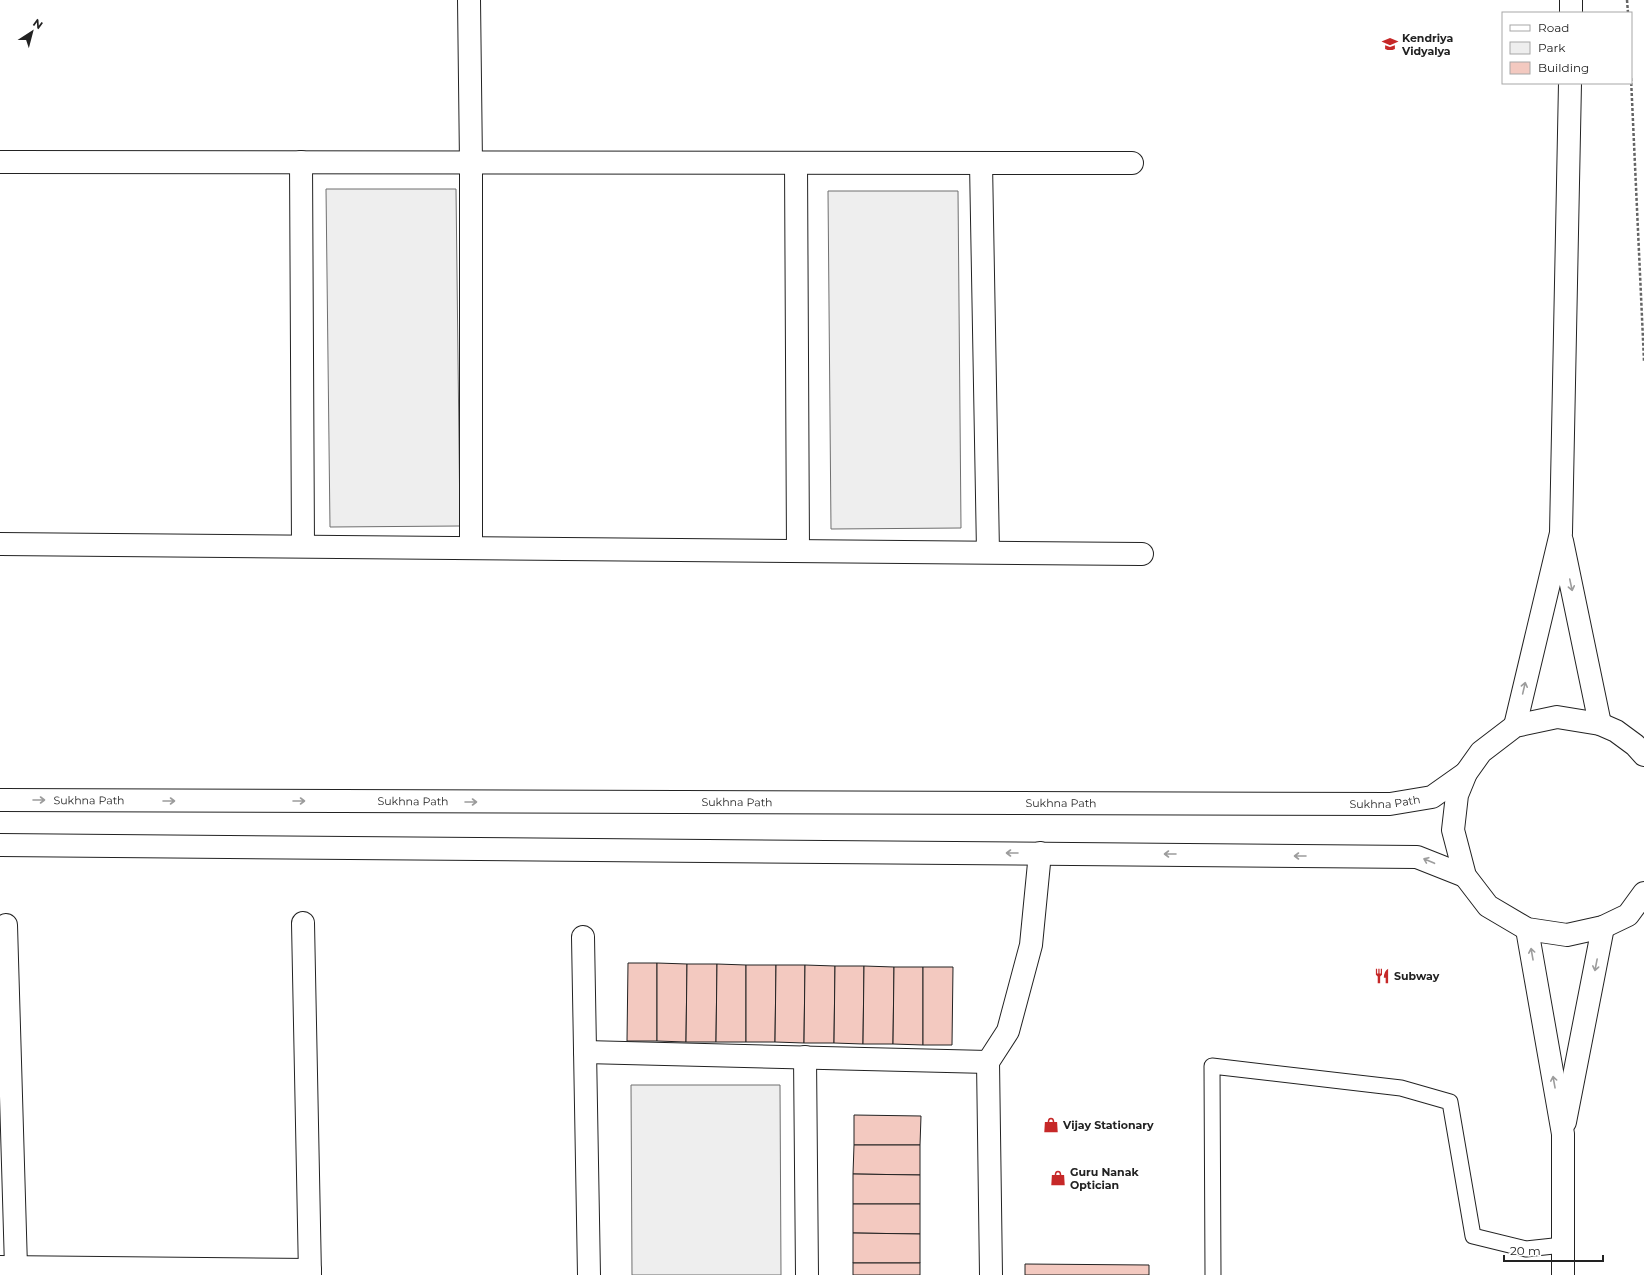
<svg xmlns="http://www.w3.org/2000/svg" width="1644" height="1275" font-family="Montserrat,sans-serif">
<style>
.green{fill:#eee;stroke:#6f6f6f}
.building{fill:#f3c9c0;stroke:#222}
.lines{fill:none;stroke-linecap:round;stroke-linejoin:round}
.lane-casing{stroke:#222;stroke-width:17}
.street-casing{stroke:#222;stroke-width:24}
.secondary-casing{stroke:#222;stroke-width:24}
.path{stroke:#646464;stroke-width:2.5;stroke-dasharray:3 2;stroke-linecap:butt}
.lane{stroke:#fff;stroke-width:15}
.street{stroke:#fff;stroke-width:22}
.secondary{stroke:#fff;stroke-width:22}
.oneway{stroke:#9c9c9c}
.labels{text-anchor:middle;stroke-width:3;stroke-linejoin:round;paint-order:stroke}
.poi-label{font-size:11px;font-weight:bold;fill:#222;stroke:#fff;text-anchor:start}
.street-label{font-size:11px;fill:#222;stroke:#fff}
</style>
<rect width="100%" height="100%" fill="#fff"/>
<g class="green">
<polygon points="326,189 456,189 460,526 330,527"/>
<polygon points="828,191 958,191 961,528 831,529"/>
<polygon points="631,1085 780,1085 781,1275 632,1275"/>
</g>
<g class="building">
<polygon points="628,963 657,963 657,1041 627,1041"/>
<polygon points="657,963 687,964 686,1042 657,1041"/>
<polygon points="687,964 717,964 716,1042 686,1042"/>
<polygon points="717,964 746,965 746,1042 716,1042"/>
<polygon points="746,965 776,965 775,1042 746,1042"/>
<polygon points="776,965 805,965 804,1043 775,1042"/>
<polygon points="805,965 835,966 834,1043 804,1043"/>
<polygon points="835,966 864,966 863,1044 834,1043"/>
<polygon points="864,966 894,967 893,1044 863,1044"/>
<polygon points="894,967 923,967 923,1045 893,1044"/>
<polygon points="923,967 953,967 952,1045 923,1045"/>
<polygon points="854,1115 921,1116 920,1145 854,1145"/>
<polygon points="854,1145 920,1145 920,1175 853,1174"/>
<polygon points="853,1174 920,1175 920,1204 853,1204"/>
<polygon points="853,1204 920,1204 920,1234 853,1233"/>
<polygon points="853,1233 920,1234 920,1263 853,1263"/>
<rect x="853" y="1263" width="67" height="12"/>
<polygon points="1025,1264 1149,1265 1149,1275 1025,1275"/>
</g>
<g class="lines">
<defs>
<polyline id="lane" points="1213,1275 1212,1066 1401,1088 1450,1102 1473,1236 1526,1249 1563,1245"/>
<g id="street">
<polyline points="469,0 471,163 471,548"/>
<polyline points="0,162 1132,163"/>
<polyline points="301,162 303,546"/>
<polyline points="796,163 798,551"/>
<polyline points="981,163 988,552"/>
<polyline points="0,544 1142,554"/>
<polyline points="303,923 310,1275"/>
<polyline points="6,925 16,1267"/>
<polyline points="583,937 589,1275"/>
<polyline points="585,1052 988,1062"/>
<polyline points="805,1057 807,1275"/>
<polyline points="0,1267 310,1270"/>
<polyline points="991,1275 988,1062 1008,1031 1031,945 1040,853"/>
</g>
<g id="secondary">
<polyline points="1571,13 1571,0"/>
<polyline points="1562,541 1600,724"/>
<polyline points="1515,726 1561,533 1570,83"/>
<polyline points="1644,755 1635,745 1616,731 1600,724 1557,717 1515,726 1481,752 1466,773 1457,795 1453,830 1465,876 1488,906 1527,929 1567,935 1603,927 1628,915 1644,893"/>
<path id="s1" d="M0 800 1390 804 1432 797 1466 773"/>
<polyline points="0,845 1417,857 1465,876"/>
<polyline points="1527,929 1563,1134 1563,1275"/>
<polyline points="1565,1122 1603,927"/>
</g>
</defs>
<use href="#lane" class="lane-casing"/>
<use href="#street" class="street-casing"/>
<use href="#secondary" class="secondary-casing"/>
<g class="path">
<polyline points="1627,0 1628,13"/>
<polyline points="1631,78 1644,361"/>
</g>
<use href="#lane" class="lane"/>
<use href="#street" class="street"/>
<use href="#secondary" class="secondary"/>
</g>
<defs><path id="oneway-shaft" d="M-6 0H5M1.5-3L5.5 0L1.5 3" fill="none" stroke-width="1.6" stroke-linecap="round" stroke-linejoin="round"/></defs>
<g class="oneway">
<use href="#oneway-shaft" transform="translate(1571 585) rotate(78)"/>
<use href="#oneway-shaft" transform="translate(1524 688) rotate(-77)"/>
<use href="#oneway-shaft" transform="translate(39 800)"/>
<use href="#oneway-shaft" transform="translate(169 801)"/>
<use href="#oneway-shaft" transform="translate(299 801)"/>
<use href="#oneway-shaft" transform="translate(471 802)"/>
<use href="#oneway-shaft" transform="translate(1012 853) rotate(-180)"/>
<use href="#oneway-shaft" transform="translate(1170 854) rotate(-180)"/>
<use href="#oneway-shaft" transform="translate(1300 856) rotate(-180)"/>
<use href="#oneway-shaft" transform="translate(1429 861) rotate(-157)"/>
<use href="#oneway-shaft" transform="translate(1532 954) rotate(-100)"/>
<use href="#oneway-shaft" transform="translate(1596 965) rotate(101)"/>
<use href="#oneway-shaft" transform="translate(1554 1082) rotate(-100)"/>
</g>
<defs>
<symbol id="school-bare" viewBox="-9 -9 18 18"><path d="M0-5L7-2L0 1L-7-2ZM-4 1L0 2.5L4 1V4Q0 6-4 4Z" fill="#c62828" stroke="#fff" stroke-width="2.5" paint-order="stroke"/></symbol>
<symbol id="restaurant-bare" viewBox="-9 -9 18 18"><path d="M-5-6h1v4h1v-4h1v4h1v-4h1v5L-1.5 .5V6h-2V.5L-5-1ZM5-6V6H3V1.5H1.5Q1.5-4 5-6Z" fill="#c62828" stroke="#fff" stroke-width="2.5" paint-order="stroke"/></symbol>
<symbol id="shop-bare" viewBox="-9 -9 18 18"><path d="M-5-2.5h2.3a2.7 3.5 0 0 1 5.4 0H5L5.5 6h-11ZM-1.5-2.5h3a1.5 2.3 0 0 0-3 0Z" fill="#c62828" stroke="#fff" stroke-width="2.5" paint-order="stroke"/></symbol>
</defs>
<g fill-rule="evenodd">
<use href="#school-bare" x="1379" y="33" width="22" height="22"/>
<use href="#restaurant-bare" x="1371" y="965" width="22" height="22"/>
<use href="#shop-bare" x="1040" y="1114" width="22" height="22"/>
<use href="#shop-bare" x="1047" y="1167" width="22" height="22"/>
</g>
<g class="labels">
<g class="poi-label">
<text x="1402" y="42">Kendriya<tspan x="1402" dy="13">Vidyalya</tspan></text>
<text x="1394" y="980">Subway</text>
<text x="1063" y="1129">Vijay Stationary</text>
<text x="1070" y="1176">Guru Nanak<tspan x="1070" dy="13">Optician</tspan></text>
</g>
<g class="street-label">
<text dy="4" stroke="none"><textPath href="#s1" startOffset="89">Sukhna Path</textPath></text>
<text dy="4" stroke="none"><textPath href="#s1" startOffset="413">Sukhna Path</textPath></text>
<text dy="4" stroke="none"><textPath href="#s1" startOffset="1385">Sukhna Path</textPath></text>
<text dy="4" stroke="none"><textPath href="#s1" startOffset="737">Sukhna Path</textPath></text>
<text dy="4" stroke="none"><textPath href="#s1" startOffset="1061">Sukhna Path</textPath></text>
</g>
</g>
<rect x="1502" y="12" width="130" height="72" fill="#ffffff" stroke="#a7a7a7"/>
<rect x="1510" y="25" width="20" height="6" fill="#ffffff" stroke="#a7a7a7"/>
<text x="1538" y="32" font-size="12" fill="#222222">Road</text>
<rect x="1510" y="42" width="20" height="12" fill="#eeeeee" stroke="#a7a7a7"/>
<text x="1538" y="52" font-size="12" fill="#222222">Park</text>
<rect x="1510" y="62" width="20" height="12" fill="#f3c9c0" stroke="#a7a7a7"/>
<text x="1538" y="72" font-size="12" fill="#222222">Building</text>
<g transform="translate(32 32) rotate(36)" stroke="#ffffff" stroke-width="3" paint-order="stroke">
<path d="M0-3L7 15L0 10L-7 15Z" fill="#222222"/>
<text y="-6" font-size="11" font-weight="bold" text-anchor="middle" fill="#222222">N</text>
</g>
<path d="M1504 1255v6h99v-6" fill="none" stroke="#222222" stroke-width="2"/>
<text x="1510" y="1255" font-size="12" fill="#222222" stroke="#ffffff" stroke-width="3" paint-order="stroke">20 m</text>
</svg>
